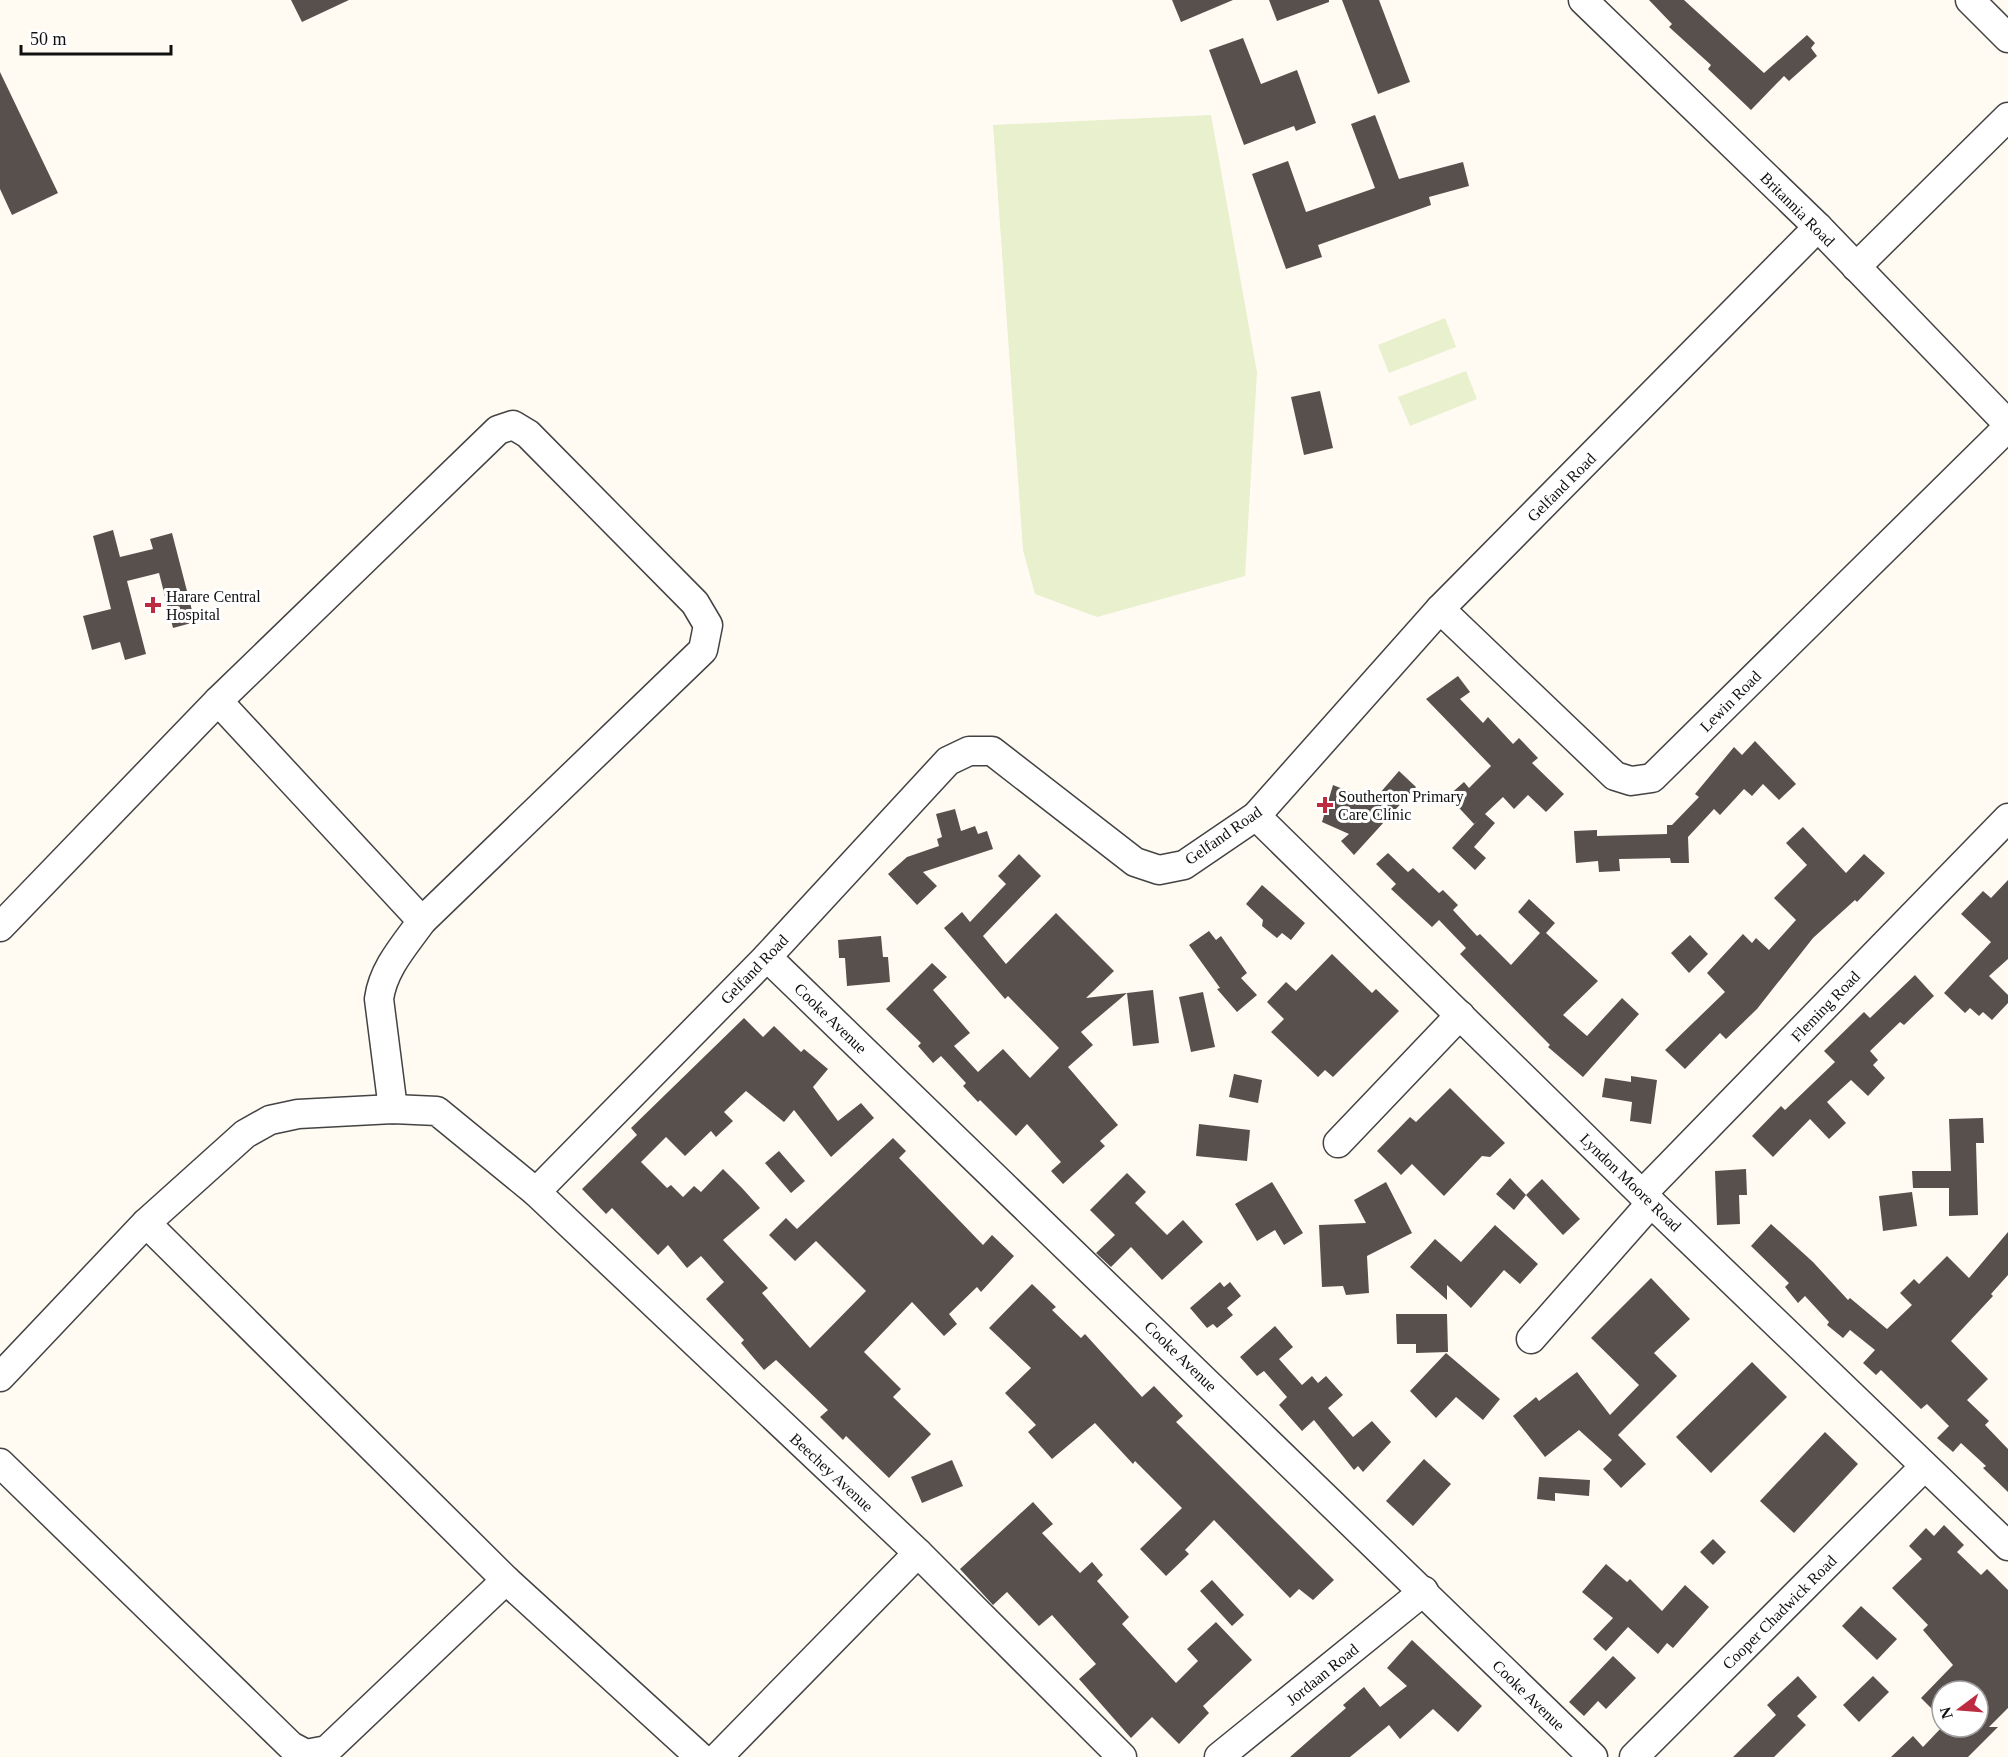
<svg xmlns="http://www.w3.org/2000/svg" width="2008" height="1757" font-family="'Times New Roman',serif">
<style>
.pitch{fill:#e8f0ce}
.building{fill:#58504c}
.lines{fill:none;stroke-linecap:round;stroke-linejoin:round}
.minor-casing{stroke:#434343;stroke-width:31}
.minor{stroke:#fff;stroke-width:28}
.poi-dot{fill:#bd2b41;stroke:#fff;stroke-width:2}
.labels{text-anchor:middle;stroke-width:6;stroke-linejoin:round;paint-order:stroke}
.street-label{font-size:16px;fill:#101010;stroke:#fff}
.poi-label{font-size:16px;fill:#101010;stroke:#fff;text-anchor:start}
</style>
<rect width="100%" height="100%" fill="#fffbf3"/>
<g class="pitch">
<polygon points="1211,115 1257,372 1245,576 1097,617 1035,594 1023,550 993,125"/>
<polygon points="1445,318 1456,347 1389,373 1378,345"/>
<polygon points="1466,371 1477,399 1410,426 1398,397"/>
</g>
<g class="building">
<polygon points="291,0 349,0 302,22"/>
<polygon points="1172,0 1233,0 1181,22"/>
<polygon points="1269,0 1329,0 1329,2 1277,21"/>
<polygon points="1342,0 1379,0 1410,82 1378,94"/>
<polygon points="1649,0 1684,0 1764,73 1807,35 1815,43 1811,48 1817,56 1789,81 1784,76 1751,110 1708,69 1711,65 1669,27 1672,24"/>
<polygon points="1243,38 1261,84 1297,70 1316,123 1296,131 1294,126 1244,145 1209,50"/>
<polygon points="0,72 58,193 12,215 0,189"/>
<polygon points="1375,115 1399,179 1463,162 1469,186 1429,197 1431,205 1318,245 1322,257 1286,269 1252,174 1288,161 1306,212 1375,188 1351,124"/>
<polygon points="1320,391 1333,448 1304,455 1291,397"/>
<polygon points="113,530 120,557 153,549 150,539 172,533 195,622 173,628 159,573 127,581 146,654 125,660 120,642 92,650 83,616 111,609 93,536"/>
<polygon points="1458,676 1470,692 1460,699 1483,723 1488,717 1513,744 1519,738 1538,758 1532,763 1564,794 1546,812 1528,795 1514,809 1503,797 1485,814 1495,823 1474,847 1486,858 1475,870 1452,848 1478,820 1474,824 1448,796 1464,782 1469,788 1491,766 1426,699"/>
<polygon points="1755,741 1796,784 1779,800 1763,784 1752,796 1744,789 1720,815 1714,809 1688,837 1689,863 1671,863 1670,858 1619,859 1620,871 1599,872 1598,861 1576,863 1574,831 1597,830 1597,836 1667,834 1667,825 1672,825 1699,797 1695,794 1734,747 1742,755"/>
<polygon points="1399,771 1416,787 1354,855 1341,841 1349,834 1322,822 1333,785 1373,801"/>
<polygon points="955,809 961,831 975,826 978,834 987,831 993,849 923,872 937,886 917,905 888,874 907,857 939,846 937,839 942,837 936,814"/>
<polygon points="1803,827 1846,873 1864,854 1885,873 1857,902 1855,900 1813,938 1757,1009 1726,1039 1720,1033 1685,1069 1665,1050 1725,992 1707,973 1743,934 1752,943 1756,938 1769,950 1796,920 1774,898 1807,865 1786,843"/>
<polygon points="1388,853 1408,872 1413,868 1439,893 1443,890 1458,905 1453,910 1477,936 1480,934 1511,965 1540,933 1518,912 1529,899 1555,923 1546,933 1598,981 1563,1015 1587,1036 1622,998 1639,1014 1583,1077 1548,1047 1550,1045 1460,954 1466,948 1439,920 1432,927 1391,889 1396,884 1376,864"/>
<polygon points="1019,854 1041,876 983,936 1006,964 1056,913 1114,971 1086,998 1127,993 1081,1032 1093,1045 1068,1067 1118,1125 1100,1141 1105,1146 1063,1184 1051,1171 1061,1162 1027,1124 1016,1136 980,1100 978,1102 963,1086 966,1083 941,1056 933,1063 918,1046 921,1043 886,1009 932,963 947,977 933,990 970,1033 954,1046 978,1072 1003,1049 1030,1078 1059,1048 1008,996 1005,999 944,928 962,912 970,922 1006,884 998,876"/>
<polygon points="2008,880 2008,959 1989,976 2008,995 2008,1003 1992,1020 1983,1012 1979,1016 1970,1008 1965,1013 1944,993 1991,942 1961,914 1983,891 1991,898"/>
<polygon points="1262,885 1305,923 1291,940 1282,933 1277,938 1262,926 1263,920 1246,904"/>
<polygon points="1209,931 1216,940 1221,936 1247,973 1241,978 1257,995 1237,1012 1217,989 1220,988 1189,945"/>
<polygon points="1690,935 1708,954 1689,973 1671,953"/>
<polygon points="881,936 883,957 888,957 890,982 847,986 845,958 839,958 838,940"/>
<polygon points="1332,954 1372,993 1376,989 1399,1011 1333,1077 1325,1070 1318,1077 1271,1032 1284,1019 1267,1002 1286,982 1296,991"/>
<polygon points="1915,975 1934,996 1904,1025 1900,1022 1870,1051 1878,1060 1873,1065 1885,1078 1868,1096 1851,1080 1827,1102 1846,1123 1829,1139 1810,1119 1773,1157 1752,1136 1781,1106 1785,1110 1835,1062 1824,1051 1864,1012 1870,1018"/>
<polygon points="1153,990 1159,1043 1133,1046 1127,993"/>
<polygon points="1203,992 1215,1047 1191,1052 1179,997"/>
<polygon points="744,1018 763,1037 774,1026 801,1052 804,1049 828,1069 813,1087 838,1121 861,1103 874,1118 831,1157 794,1110 784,1122 746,1091 724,1112 733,1121 716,1137 711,1131 685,1156 666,1137 641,1162 667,1188 671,1185 683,1197 694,1186 701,1192 723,1169 742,1188 760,1208 723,1240 768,1288 762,1293 810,1348 866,1291 816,1241 795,1261 769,1235 786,1218 797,1229 893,1138 906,1151 899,1158 983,1245 992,1235 1014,1256 981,1292 977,1287 949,1314 957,1324 944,1336 912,1302 864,1352 901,1389 893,1397 931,1434 889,1478 846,1436 843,1440 820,1417 828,1410 776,1360 764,1370 741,1343 744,1340 706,1299 724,1282 701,1256 687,1268 668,1245 658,1255 612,1208 606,1214 582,1189 637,1135 631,1128"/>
<polygon points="1234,1074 1262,1080 1258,1103 1229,1097"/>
<polygon points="1631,1076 1657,1080 1651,1124 1630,1121 1632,1102 1602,1097 1605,1078 1631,1082"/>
<polygon points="1450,1088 1505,1143 1490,1157 1482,1156 1444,1196 1412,1164 1401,1175 1377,1151 1410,1117 1416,1122"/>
<polygon points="1983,1118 1984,1143 1976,1143 1978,1215 1949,1216 1949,1188 1913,1188 1912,1171 1951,1171 1949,1119"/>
<polygon points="1199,1124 1250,1130 1247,1161 1196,1156"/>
<polygon points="779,1151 805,1181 791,1193 765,1163"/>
<polygon points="1746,1169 1747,1195 1739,1195 1740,1224 1717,1225 1715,1171"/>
<polygon points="1127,1173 1146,1192 1135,1203 1167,1235 1183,1220 1203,1242 1162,1280 1131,1247 1111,1267 1096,1253 1115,1235 1090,1210"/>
<polygon points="1510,1178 1526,1195 1514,1210 1496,1194"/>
<polygon points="1542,1179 1580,1219 1563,1235 1526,1195"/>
<polygon points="1272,1182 1303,1233 1284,1245 1275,1230 1257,1241 1235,1204"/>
<polygon points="1386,1182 1412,1233 1367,1256 1369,1293 1346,1295 1343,1286 1322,1287 1319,1225 1366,1223 1354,1200"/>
<polygon points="1912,1192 1917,1226 1883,1231 1879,1196"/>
<polygon points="1771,1224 1813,1262 1848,1300 1850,1298 1887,1329 1912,1305 1900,1293 1914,1279 1919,1284 1947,1256 1969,1278 2008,1232 2008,1275 1991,1294 1993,1296 1951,1341 1988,1379 1967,1400 1989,1421 1985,1425 2008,1449 2008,1492 1983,1468 1986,1466 1961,1443 1953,1452 1937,1438 1949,1426 1927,1404 1921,1409 1881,1370 1876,1375 1863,1363 1875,1350 1850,1330 1843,1338 1827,1325 1829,1322 1805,1296 1798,1303 1785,1287 1789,1283 1751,1246"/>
<polygon points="1495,1225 1538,1264 1520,1284 1504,1270 1471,1308 1447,1285 1447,1300 1410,1267 1435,1239 1461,1262"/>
<polygon points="1651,1278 1690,1319 1654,1353 1677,1376 1618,1435 1646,1464 1621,1488 1603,1469 1612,1460 1579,1430 1545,1457 1513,1416 1536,1397 1539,1401 1577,1372 1610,1415 1639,1385 1591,1338"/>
<polygon points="1220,1282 1224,1287 1230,1282 1241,1296 1227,1308 1233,1315 1217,1328 1213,1324 1207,1328 1190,1308"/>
<polygon points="1032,1284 1056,1307 1052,1310 1081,1338 1085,1334 1142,1397 1154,1386 1183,1416 1176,1422 1334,1580 1313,1600 1299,1589 1290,1598 1214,1520 1185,1550 1189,1554 1166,1576 1140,1549 1182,1508 1135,1461 1133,1464 1095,1423 1052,1459 1028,1432 1036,1425 1005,1393 1031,1368 989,1328"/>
<polygon points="1396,1314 1447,1314 1448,1352 1416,1353 1416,1344 1397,1344"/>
<polygon points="1275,1326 1293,1347 1279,1359 1302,1385 1312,1376 1318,1383 1326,1376 1343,1395 1328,1408 1353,1437 1372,1421 1391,1442 1363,1472 1358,1466 1354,1470 1314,1420 1302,1431 1279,1405 1287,1397 1264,1371 1257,1376 1240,1357"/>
<polygon points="1446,1353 1500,1399 1483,1420 1456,1397 1436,1418 1410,1391"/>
<polygon points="1752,1362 1787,1397 1711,1473 1676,1437"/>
<polygon points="1825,1432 1858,1464 1794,1533 1760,1501"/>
<polygon points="1424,1459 1451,1484 1413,1526 1386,1501"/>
<polygon points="952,1460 963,1486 922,1503 911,1477"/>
<polygon points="1539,1477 1590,1480 1589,1496 1555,1493 1555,1501 1537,1499"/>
<polygon points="1033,1502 1053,1524 1042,1533 1080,1573 1092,1562 1103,1575 1097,1581 1129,1617 1122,1624 1176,1683 1198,1661 1187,1649 1216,1622 1252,1660 1203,1706 1209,1713 1179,1744 1152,1717 1131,1738 1079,1679 1096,1664 1052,1615 1039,1626 1007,1592 993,1605 960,1569"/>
<polygon points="1944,1525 1964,1545 1957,1552 1981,1575 1987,1569 2008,1590 2008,1708 1989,1727 1998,1727 1968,1757 1891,1757 1913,1736 1923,1747 1942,1727 1978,1727 1978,1691 1942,1691 1942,1719 1921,1698 1953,1665 1923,1630 1928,1625 1892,1588 1922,1559 1909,1546 1926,1528 1934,1536"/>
<polygon points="1713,1539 1726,1552 1713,1565 1700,1552"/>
<polygon points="1606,1564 1627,1582 1630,1579 1662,1611 1685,1585 1709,1607 1673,1648 1667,1643 1658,1654 1628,1627 1606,1651 1593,1639 1613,1618 1582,1592"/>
<polygon points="1212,1580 1244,1615 1232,1626 1200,1591"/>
<polygon points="1861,1606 1897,1639 1877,1660 1842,1626"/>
<polygon points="1412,1640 1482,1706 1458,1732 1433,1709 1400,1739 1389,1725 1350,1757 1290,1757 1346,1708 1343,1705 1364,1687 1380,1707 1407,1686 1387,1668"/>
<polygon points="1613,1656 1636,1678 1606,1709 1598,1701 1584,1716 1569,1702"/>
<polygon points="1798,1676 1817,1697 1797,1716 1806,1725 1774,1757 1733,1757 1776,1715 1767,1705"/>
<polygon points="1873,1676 1889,1692 1859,1722 1843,1705"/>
</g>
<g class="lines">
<defs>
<g id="minor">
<polyline points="1583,0 1818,227 2008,424"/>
<polyline points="1970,0 2008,38"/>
<polyline points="1856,267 2008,117"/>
<polyline points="1440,609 1615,776 1631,781 1652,778 2008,427"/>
<polyline points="218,701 422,921"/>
<polyline points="1256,816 1642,1194 2008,1546"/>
<path d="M0 927 218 701 498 430 513 425 528 434 695 603 708 625 703 650 422 921C404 946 383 969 379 999L393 1109"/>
<polyline points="767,957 1593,1757"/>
<polyline points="1338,1143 1460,1015"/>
<polyline points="536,1192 767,957 948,761 969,751 992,751 1135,862 1159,870 1184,865 1256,816 1440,609 1818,227"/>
<polyline points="1642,1194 2008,818"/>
<polyline points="1531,1339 1651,1203"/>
<polyline points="0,1377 146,1223 245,1134 270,1120 298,1114 393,1109 437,1111 536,1192 918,1553 1122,1757"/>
<polyline points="0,1463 291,1746 306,1754 327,1750 506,1580 146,1223"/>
<polyline points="506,1580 700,1757"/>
<polyline points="718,1757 918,1553"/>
<polyline points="1219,1757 1424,1591"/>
<polyline points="1634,1757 1924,1467"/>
</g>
</defs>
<use href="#minor" class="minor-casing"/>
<use href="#minor" class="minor"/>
</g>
<g class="poi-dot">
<path d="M150 596h6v6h6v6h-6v6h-6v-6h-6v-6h6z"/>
<path d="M1322 796h6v6h6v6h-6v6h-6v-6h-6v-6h6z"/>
</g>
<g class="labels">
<g class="street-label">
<text transform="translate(1798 209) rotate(45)" y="6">Britannia Road</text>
<text transform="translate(1561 487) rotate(-45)" y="6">Gelfand Road</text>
<text transform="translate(1730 701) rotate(-45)" y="6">Lewin Road</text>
<text transform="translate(1223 835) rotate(-35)" y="6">Gelfand Road</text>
<text transform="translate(754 969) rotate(-46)" y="6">Gelfand Road</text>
<text transform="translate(1825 1006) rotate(-46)" y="6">Fleming Road</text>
<text transform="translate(831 1018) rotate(44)" y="6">Cooke Avenue</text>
<text transform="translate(1631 1182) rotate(44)" y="6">Lyndon Moore Road</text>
<text transform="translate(1181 1356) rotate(44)" y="6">Cooke Avenue</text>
<text transform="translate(832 1472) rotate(43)" y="6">Beechey Avenue</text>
<text transform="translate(1779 1612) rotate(-45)" y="6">Cooper Chadwick Road</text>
<text transform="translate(1322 1674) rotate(-39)" y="6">Jordaan Road</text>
<text transform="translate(1529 1695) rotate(44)" y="6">Cooke Avenue</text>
</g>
<g class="poi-label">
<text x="166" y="602">Harare Central<tspan x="166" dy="18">Hospital</tspan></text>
<text x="1338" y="802">Southerton Primary<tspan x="1338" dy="18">Care Clinic</tspan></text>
</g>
</g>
<g transform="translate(1960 1709) rotate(254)"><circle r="28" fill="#ffffff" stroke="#9f9f9f" stroke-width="1.5"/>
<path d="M0-4.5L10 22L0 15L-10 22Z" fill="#bd2b41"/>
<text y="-9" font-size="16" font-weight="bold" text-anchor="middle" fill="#101010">N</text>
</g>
<path d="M21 45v9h150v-9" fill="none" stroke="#101010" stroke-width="3"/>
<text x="30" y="45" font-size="18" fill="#101010" stroke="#ffffff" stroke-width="4.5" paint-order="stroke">50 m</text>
</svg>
